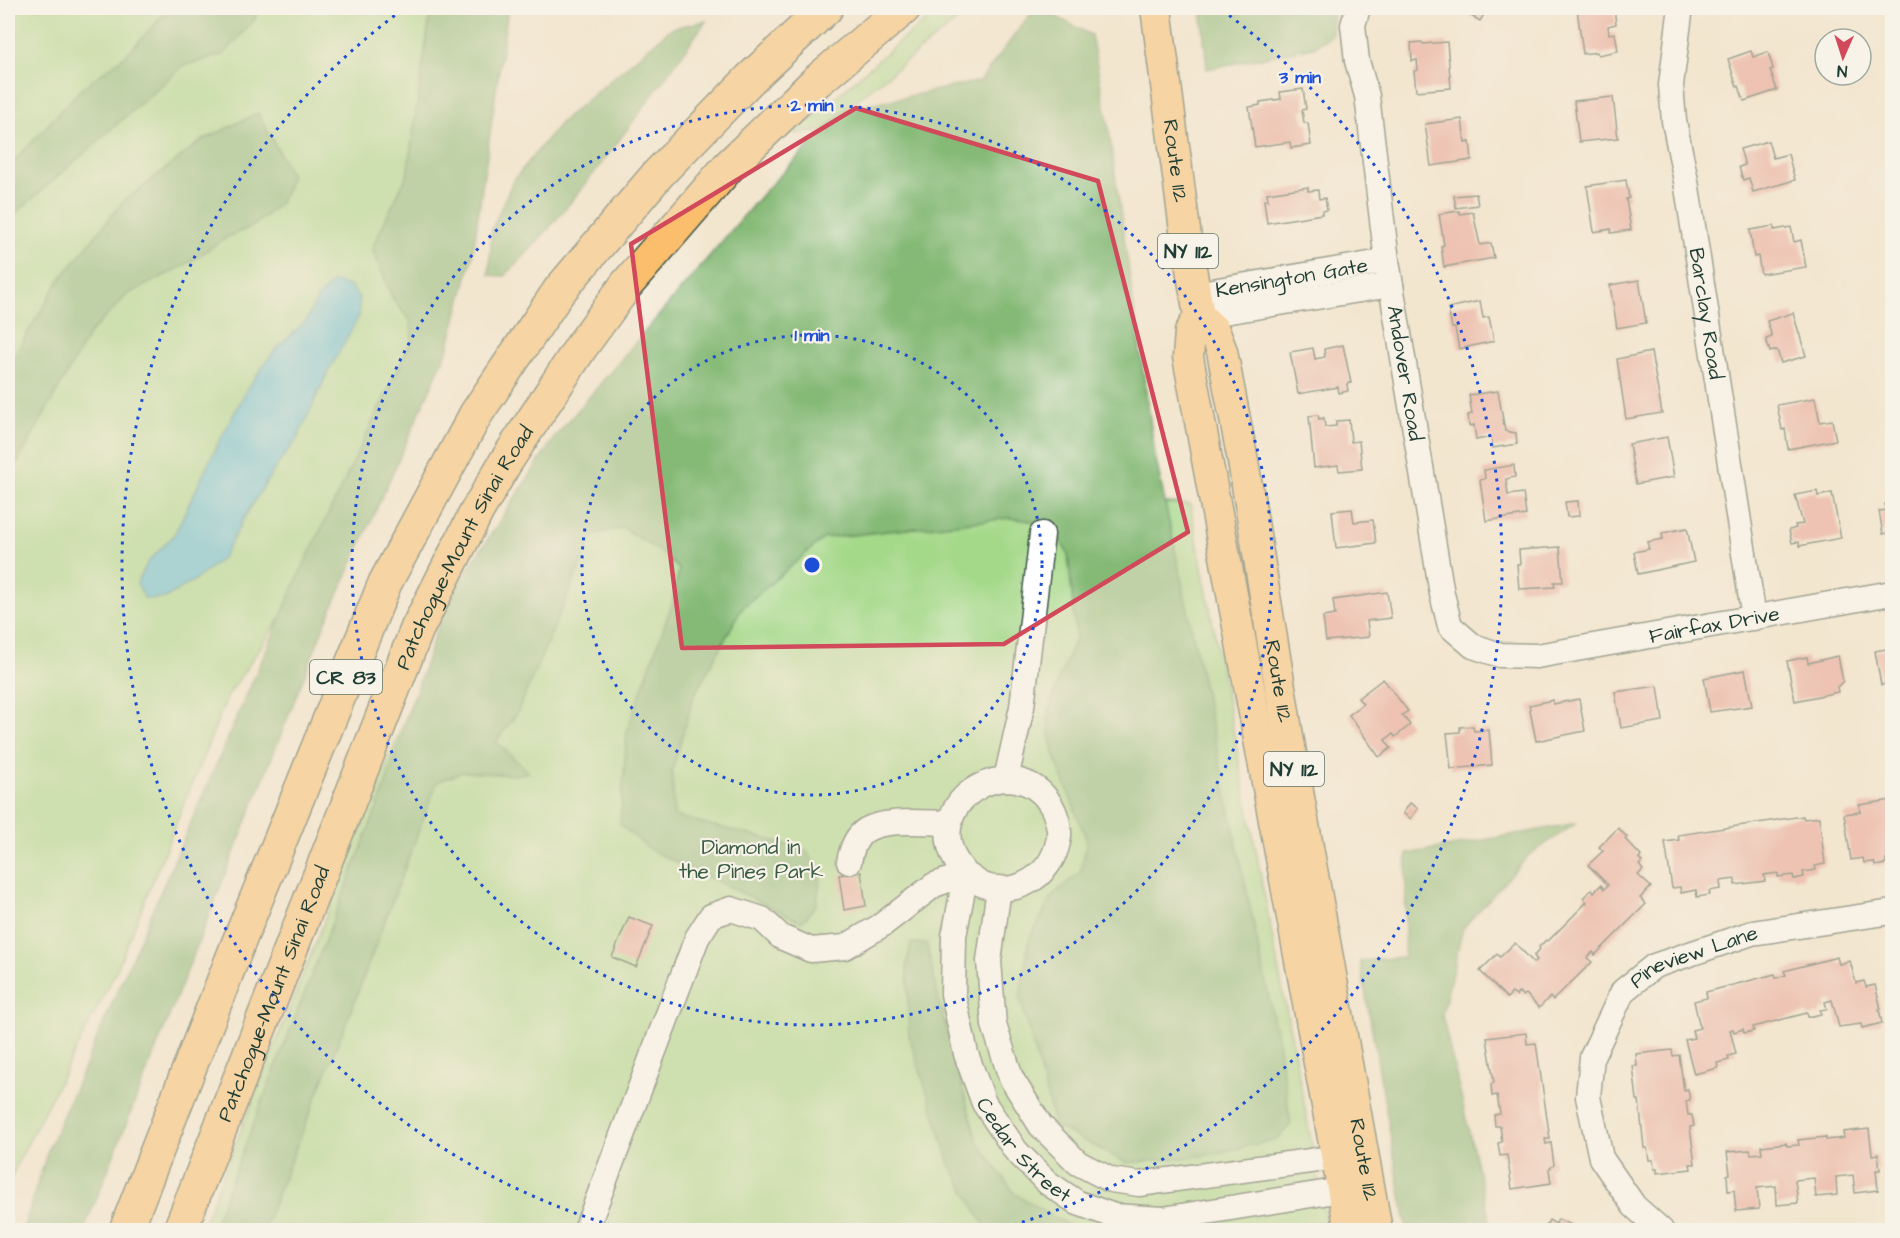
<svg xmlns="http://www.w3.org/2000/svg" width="1900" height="1238" font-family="'Architects Daughter',sans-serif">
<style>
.green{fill:#a5d98a;stroke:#628b5f;stroke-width:1.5}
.forest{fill:#84b976;stroke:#527b55;stroke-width:1.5}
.water{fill:#58bdd6;stroke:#3c7d85;stroke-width:1.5}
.building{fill:#e89990}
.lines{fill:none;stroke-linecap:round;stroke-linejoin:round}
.minor-casing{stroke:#3f564b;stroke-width:27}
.major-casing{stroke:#3f564b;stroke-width:33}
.highway-casing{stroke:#3f564b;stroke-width:36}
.minor{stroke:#fff;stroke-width:24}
.major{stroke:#fabe6d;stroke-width:30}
.highway{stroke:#fabe6d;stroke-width:33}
.marked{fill:none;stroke:#d1495b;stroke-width:4.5;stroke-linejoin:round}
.ring{fill:none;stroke:#1d4ed8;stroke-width:3;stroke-dasharray:3 6}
.labels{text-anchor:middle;stroke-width:4.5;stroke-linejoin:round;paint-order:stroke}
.shield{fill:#f7f3e8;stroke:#60746a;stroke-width:1.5}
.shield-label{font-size:20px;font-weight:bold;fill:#1f3d34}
.street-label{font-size:21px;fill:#1f3d34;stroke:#f7f3e8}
.park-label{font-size:21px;fill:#3a5c45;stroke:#f7f3e8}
.centre{fill:#1d4ed8;stroke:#f7f3e8;stroke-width:3}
.ring-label{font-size:18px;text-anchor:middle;font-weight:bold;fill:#1d4ed8;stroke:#f7f3e8;stroke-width:4.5;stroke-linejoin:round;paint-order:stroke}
</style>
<rect width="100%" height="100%" fill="#f7f3e8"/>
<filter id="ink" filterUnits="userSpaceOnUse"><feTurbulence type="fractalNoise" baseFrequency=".0167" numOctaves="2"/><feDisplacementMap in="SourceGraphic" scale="12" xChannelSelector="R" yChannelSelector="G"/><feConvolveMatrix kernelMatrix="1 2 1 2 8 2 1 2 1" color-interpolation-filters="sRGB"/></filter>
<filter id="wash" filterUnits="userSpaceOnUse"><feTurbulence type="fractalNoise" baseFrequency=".008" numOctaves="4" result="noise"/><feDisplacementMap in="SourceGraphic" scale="24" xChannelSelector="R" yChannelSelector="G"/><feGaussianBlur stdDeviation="1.35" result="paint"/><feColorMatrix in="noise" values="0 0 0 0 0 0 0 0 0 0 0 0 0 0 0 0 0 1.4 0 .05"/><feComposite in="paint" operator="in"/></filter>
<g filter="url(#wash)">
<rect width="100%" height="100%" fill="#f3e6cf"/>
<g class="green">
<polygon points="8,8 431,8 432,19 429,315 325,552 228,695 117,969 17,1164 8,1185"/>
<polygon points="943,8 973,8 844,110 823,131 794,134 901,40"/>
<polygon points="530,479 1190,504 1328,1230 201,1230 422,676"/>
</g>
<g class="forest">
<polygon points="170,8 258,8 255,19 224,54 183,66 8,220 8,168 80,90 127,54"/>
<polygon points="431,8 508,8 472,258 448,349 324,626 84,1230 23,1230 48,1150 299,575 412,340 411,322 393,299 372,248 407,175"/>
<polygon points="1035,8 1040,8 1091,35 1107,117 1155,455 1277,1036 1291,1124 1276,1140 1202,1156 1127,1163 1055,1126 1020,998 1029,940 1053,895 1081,871 1087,841 1058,765 1051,744 1048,718 1056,686 1076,637 1068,554 1051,524 1010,518 824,538 742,608 693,698 672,771 674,816 767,839 807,851 821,876 816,905 802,922 651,850 620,825 627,731 672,604 679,569 660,552 624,528 594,534 517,713 496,742 529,772 515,775 463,772 437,782 352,1008 263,1230 212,1230 382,795 445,604 555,437 765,191 844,110 980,81"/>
<polygon points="1201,8 1333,8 1332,35 1314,47 1207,69"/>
<path d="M706 21C642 109 581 198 505 276L489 275 492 229 513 181 560 123 672 28Z"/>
<polygon points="258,113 291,175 289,184 279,204 253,226 227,237 185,265 128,294 89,334 8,479 8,366 59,281 122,203 201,141"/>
<polygon points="1577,823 1529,855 1463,928 1442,1015 1492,1230 1407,1230 1360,961 1404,957 1407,854"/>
<polygon points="911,943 927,944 940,1006 977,1141 1015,1194 1076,1230 987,1230 950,1164 909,1035 907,963"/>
</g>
<polygon class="water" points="333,282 350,286 359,298 359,316 327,374 297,439 275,468 244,518 223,557 198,578 165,598 145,599 137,583 148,562 174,535 217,446 247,389 275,350 306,321 318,297"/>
<g id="blocks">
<g class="building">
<polygon points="1457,8 1488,8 1480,21"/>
<polygon points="1589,8 1614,8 1616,24 1608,26 1609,34 1615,33 1618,51 1598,55 1597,52 1583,54 1577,9"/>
<polygon points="1422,42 1423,44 1447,42 1451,88 1416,91 1414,71 1418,70 1417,60 1412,61 1411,43"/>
<polygon points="1751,51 1753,57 1768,52 1773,69 1770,70 1777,90 1744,101 1739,86 1737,87 1728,59"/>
<polygon points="1303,89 1306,109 1302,110 1304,123 1308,123 1311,145 1291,148 1290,142 1255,147 1249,107 1260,105 1260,102 1281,99 1280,92"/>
<polygon points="1613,97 1618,138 1579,142 1574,101"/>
<polygon points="1462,119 1465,143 1470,142 1472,160 1431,166 1425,124"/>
<polygon points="1768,141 1773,158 1788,154 1795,180 1753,192 1749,178 1743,180 1739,167 1745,165 1740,149"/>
<polygon points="1626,180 1629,198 1626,199 1631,230 1611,233 1611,229 1594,232 1587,186"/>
<polygon points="1308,187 1308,191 1318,190 1319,199 1325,198 1327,210 1322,211 1322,214 1267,223 1264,200 1268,200 1267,193"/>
<polygon points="1476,194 1478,205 1456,208 1454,196"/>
<polygon points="1459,211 1460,214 1473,212 1480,245 1491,243 1494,258 1444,267 1441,246 1444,245 1439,214"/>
<polygon points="1774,226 1774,230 1791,227 1794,242 1801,240 1806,267 1761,274 1758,256 1754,257 1750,230"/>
<polygon points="1639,280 1646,323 1617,328 1610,285"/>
<polygon points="1480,301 1483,318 1489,317 1494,341 1459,349 1455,328 1452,328 1448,308"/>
<polygon points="1793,313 1806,356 1781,363 1777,350 1770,352 1766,339 1772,337 1767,321"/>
<polygon points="1343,345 1351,383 1347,384 1348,391 1339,393 1338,387 1298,394 1290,352 1313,348 1315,359 1325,357 1324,349"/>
<polygon points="1651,352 1662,413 1626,419 1617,359"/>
<polygon points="1498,391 1505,431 1516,433 1517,444 1493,448 1491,437 1476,440 1474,425 1469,426 1468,415 1472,414 1469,395"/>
<polygon points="1815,398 1820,422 1832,420 1836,440 1788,449 1785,429 1782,430 1777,405"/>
<polygon points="1318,415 1319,419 1324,418 1325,427 1336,426 1336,421 1349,420 1351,442 1359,441 1362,469 1339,471 1338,465 1314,468 1309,416"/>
<polygon points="1667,437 1674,477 1636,484 1629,444"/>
<polygon points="1514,465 1515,477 1506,479 1508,495 1523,493 1526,515 1486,521 1480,480 1485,479 1484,470"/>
<polygon points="1817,491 1818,496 1832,493 1841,538 1799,546 1799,542 1792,543 1789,530 1796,528 1795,525 1803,524 1795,495"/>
<polygon points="1578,501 1579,516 1567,517 1565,502"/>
<polygon points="1892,502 1892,532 1883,534 1879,511 1886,510 1885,504"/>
<polygon points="1352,509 1354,522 1373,520 1376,543 1336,548 1332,511"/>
<polygon points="1687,528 1694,562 1638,574 1634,552 1649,549 1647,542 1663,539 1662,533"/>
<polygon points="1560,547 1563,582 1554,582 1555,587 1519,589 1517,564 1520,564 1519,550"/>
<polygon points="1387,592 1391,618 1367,621 1369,637 1326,641 1323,617 1335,615 1333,600"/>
<polygon points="1892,648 1892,683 1881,685 1875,651"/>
<polygon points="1838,656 1843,681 1837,687 1838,692 1795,701 1787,661 1807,657 1808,663"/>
<polygon points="1745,670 1752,706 1710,712 1704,678"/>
<polygon points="1383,679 1408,711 1402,715 1410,725 1395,737 1393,734 1385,740 1391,748 1379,757 1349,715 1363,704 1358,698"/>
<polygon points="1658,686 1663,721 1621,728 1615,692"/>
<polygon points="1579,699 1585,731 1536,741 1529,705 1553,700 1553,704"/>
<polygon points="1473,726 1474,731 1489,730 1492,765 1451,769 1447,733 1460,732 1460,727"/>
<polygon points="1892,800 1892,859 1886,860 1886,864 1875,866 1874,862 1864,863 1863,858 1851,860 1844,814 1860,812 1859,805"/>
<polygon points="1410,803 1418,808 1411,819 1403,813"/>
<polygon points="1803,816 1804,819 1819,817 1825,864 1815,866 1816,870 1803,872 1804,877 1794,879 1793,875 1778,877 1778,873 1764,875 1765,881 1735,885 1735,879 1720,881 1721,889 1709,891 1710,895 1697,897 1696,890 1681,893 1680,887 1672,888 1665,842 1679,840 1678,835"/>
<polygon points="1618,828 1627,837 1625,839 1641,856 1639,859 1642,862 1639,865 1643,870 1638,875 1651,887 1640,898 1646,904 1595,955 1593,952 1587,958 1592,962 1553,1000 1550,997 1539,1008 1526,994 1523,996 1519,992 1516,996 1512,993 1507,998 1480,971 1497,954 1500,957 1515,943 1534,963 1537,960 1534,956 1540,949 1539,947 1546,940 1548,941 1587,902 1583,898 1592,889 1594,892 1601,885 1604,889 1608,885 1588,865 1603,851 1599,847"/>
<polygon points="861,872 866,906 844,910 839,875"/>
<polygon points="629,917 653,926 636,967 612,957"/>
<polygon points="1837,957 1839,964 1850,961 1856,983 1864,981 1866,987 1875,985 1881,1009 1879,1009 1882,1023 1862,1028 1861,1024 1839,1027 1832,1000 1825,1002 1827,1009 1820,1010 1821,1014 1808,1017 1807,1013 1753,1027 1754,1031 1744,1033 1743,1029 1734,1032 1733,1029 1730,1030 1736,1054 1728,1056 1729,1060 1717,1063 1718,1068 1694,1074 1685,1040 1694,1038 1692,1030 1700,1028 1694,1001 1707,998 1706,992 1775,974 1776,978 1786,975 1784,971"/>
<polygon points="1526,1033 1527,1044 1536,1043 1550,1139 1545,1139 1546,1144 1551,1143 1554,1165 1549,1169 1551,1183 1512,1189 1507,1155 1500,1156 1498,1143 1502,1142 1500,1126 1495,1126 1494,1115 1500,1114 1497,1095 1492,1096 1491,1084 1494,1083 1487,1038"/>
<polygon points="1672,1050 1673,1056 1679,1055 1684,1090 1688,1089 1690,1100 1686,1101 1688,1115 1692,1115 1694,1126 1690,1127 1695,1164 1690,1164 1691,1169 1657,1173 1657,1169 1654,1169 1653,1160 1649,1160 1647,1148 1644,1148 1639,1100 1637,1100 1633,1066 1637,1066 1636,1054"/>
<polygon points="1869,1129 1872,1155 1878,1154 1880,1170 1876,1170 1878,1190 1855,1193 1853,1175 1836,1177 1837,1195 1816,1197 1814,1178 1795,1180 1798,1203 1777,1205 1776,1186 1757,1188 1759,1209 1736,1211 1734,1190 1728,1191 1727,1175 1730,1174 1727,1152 1750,1150 1751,1154 1762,1153 1761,1146 1786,1143 1787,1146 1799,1145 1798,1140 1826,1137 1826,1140 1844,1138 1843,1132"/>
<polygon points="1558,1219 1582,1230 1544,1230 1549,1220 1556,1224"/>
</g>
</g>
</g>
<g filter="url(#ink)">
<use href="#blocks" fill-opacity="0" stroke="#3f564b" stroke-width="1.5"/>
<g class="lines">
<defs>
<g id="minor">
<path id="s1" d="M1358 8 1353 25 1357 61 1367 96 1387 261 1442 594 1450 626 1473 646 1500 655 1537 656 1892 593"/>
<path id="s2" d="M1679 8 1680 14 1671 85 1674 121 1686 181 1754 618"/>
<path id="s3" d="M1195 294 1387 261"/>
<polyline points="1199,316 1391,285"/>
<polyline points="1006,779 1022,707 1042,534"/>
<path d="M849 862C851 851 855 837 866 830 886 818 927 823 950 823"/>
<path id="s4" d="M966 874C971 877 976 881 981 884 1015 899 1051 876 1058 842 1061 832 1058 821 1054 811 1023 744 922 795 955 859 958 864 962 869 966 874L954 936 953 994 966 1054 984 1103 1016 1151 1048 1183 1078 1203 1114 1216 1163 1219 1360 1187"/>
<polyline points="999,888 989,961 994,1025 1011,1078 1041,1126 1078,1163 1111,1180 1139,1184 1354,1155"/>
<polyline points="586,1230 697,938 711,916 731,909 762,919 781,937 811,950 845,947 882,925 934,885 966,874"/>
<path id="s5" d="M1661 1230 1634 1206 1601 1158 1588 1097 1592 1057 1623 991 1654 966 1752 933 1892 912"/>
</g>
<g id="major">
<path id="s6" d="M1156 8 1186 238 1199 316 1190 332 1188 357 1350 1230"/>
<path id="s7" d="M1199 316 1214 330 1222 351 1243 461 1288 736 1377 1230"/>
</g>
<g id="highway">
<polyline points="126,1230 238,944 385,583 476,414 559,291 658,174 750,79 826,8"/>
<path id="s8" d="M180 1230 417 629 477 511 505 463 581 347 627 284 729 166 817 81 904 8"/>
</g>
</defs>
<use href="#minor" class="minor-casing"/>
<use href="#major" class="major-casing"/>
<use href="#highway" class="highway-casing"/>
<use href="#minor" class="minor"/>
<use href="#major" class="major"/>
<use href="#highway" class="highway"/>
</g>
</g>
<path d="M0 0H1900V1238H0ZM856 108 1098 181 1188 532 1004 644 682 648 631 244Z" fill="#f3e6cf" fill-opacity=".55" fill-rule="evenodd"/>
<path class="marked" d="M856 108 1098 181 1188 532 1004 644 682 648 631 244Z"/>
<g class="ring">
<circle cx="812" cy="565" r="230"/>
<circle cx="812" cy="565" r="460"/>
<path d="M628 1230A690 690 0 0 1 402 10M1222 10A690 690 0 0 1 996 1230"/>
</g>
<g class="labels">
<g class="shield">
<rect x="1158" y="234" width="60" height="34" rx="4.5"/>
<rect x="310" y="660" width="72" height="34" rx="4.5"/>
<rect x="1264" y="752" width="60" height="34" rx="4.5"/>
</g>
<g class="shield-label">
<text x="1188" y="258">NY 112</text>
<text x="346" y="684">CR 83</text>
<text x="1294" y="776">NY 112</text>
</g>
<g class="street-label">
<text dy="7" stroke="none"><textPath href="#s6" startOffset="154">Route 112</textPath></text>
<text dy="7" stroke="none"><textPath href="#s3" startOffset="98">Kensington Gate</textPath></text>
<text dy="7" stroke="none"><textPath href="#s2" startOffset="309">Barclay Road</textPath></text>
<text dy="7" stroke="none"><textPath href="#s1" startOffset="370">Andover Road</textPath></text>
<text dy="7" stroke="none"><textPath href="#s8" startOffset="740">Patchogue-Mount Sinai Road</textPath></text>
<text dy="7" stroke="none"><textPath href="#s1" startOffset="903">Fairfax Drive</textPath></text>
<text dy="7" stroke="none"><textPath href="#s7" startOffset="378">Route 112</textPath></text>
<text dy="7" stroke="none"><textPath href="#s5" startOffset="350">Pineview Lane</textPath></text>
<text dy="7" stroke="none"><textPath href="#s8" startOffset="254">Patchogue-Mount Sinai Road</textPath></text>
<text dy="7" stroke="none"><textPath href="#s4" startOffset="640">Cedar Street</textPath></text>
<text dy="7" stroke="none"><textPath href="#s7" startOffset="864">Route 112</textPath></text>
</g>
<g class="park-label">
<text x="751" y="854">Diamond in<tspan x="751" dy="24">the Pines Park</tspan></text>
</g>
</g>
<circle cx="812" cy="565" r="9" class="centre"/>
<g class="ring-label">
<text x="1300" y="83">3 min</text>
<text x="812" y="111">2 min</text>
<text x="812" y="341">1 min</text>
</g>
<rect width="1900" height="1238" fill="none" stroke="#f7f3e8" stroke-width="30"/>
<g transform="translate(1843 57) rotate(183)"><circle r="28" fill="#f7f3e8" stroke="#a1aaa0" stroke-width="1.5"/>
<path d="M0-4.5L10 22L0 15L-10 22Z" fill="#d1495b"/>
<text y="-9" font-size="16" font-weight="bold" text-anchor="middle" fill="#1f3d34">N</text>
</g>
</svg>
